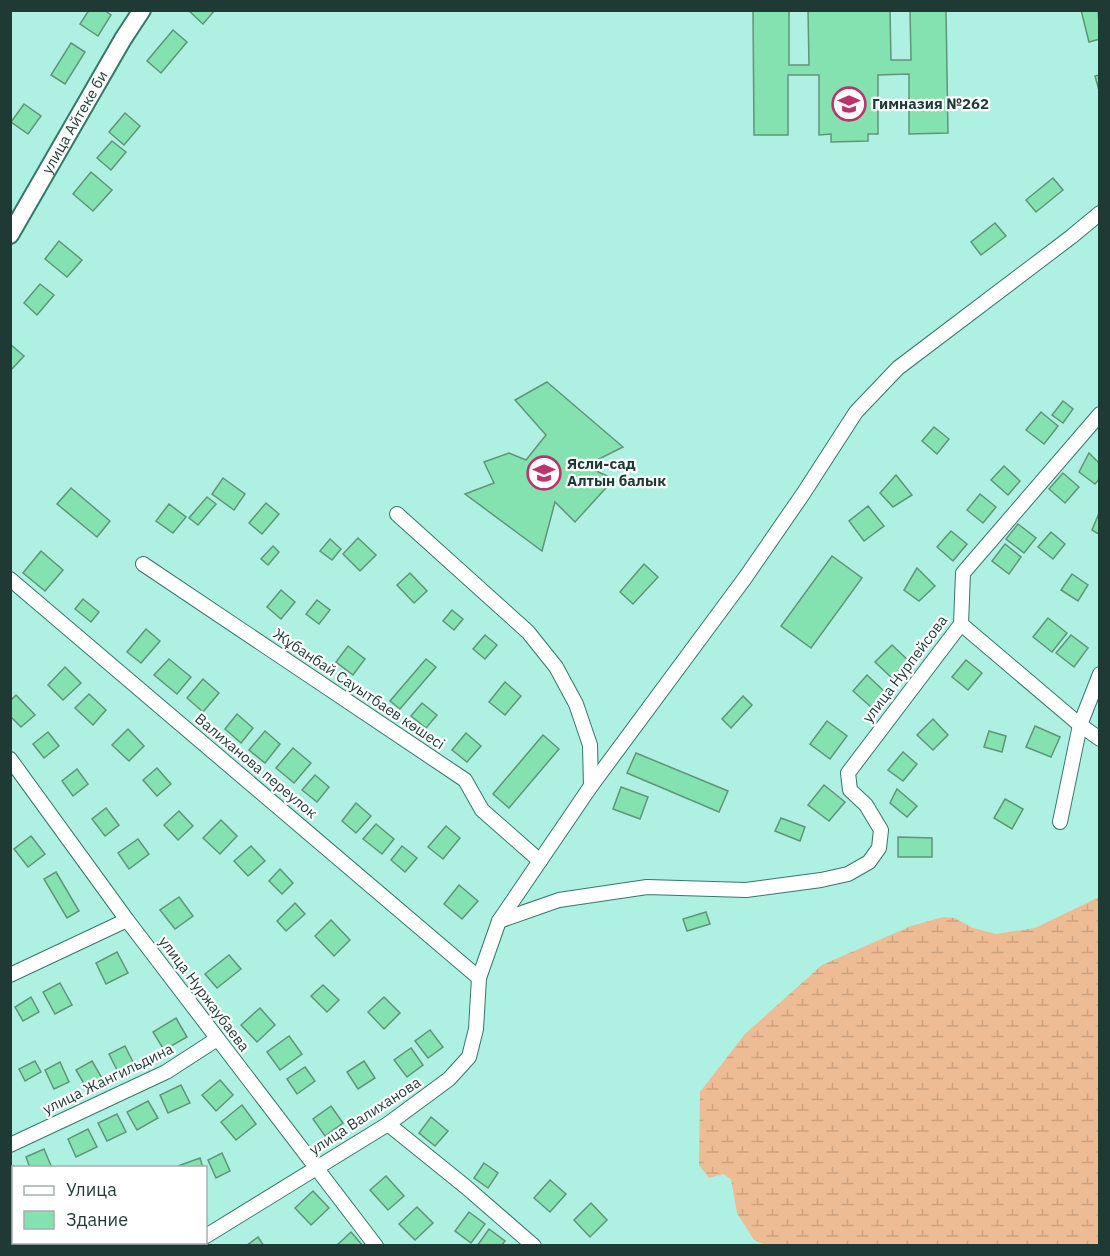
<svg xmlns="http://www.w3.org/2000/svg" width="1110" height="1256" font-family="'IBM Plex Sans',sans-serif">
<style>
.wetland{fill:url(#wetland-marsh)}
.building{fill:#83e2b0;stroke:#619478;stroke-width:1.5}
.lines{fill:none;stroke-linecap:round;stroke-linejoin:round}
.minor-casing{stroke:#36776b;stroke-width:16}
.tertiary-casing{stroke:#36776b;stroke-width:20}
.minor{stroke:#fff;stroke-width:14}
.tertiary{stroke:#fff;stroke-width:16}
.labels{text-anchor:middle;stroke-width:4.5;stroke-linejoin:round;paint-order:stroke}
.poi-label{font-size:15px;font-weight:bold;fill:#1f3a35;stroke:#fff;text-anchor:start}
.street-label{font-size:15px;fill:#1f3a35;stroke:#fff}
</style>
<defs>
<pattern id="wetland-marsh" width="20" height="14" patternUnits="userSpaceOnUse" patternTransform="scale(1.5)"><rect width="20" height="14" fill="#eebc94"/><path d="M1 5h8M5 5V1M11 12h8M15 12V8" fill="none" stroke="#cca280"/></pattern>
</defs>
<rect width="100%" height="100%" fill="#aef0e2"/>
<polygon class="wetland" points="1099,897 1099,1245 768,1246 754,1240 737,1213 731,1179 723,1174 709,1178 699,1165 700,1092 745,1034 822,965 911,926 943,917 955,918 973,928 996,934 1035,928"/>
<g class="building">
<polygon points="89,10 104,10 111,15 98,36 80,24"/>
<polygon points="188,10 215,10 203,24"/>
<polygon points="753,10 789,10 789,65 809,65 808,10 890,10 891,60 911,60 910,10 946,10 948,133 909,134 909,74 878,75 878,134 868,134 868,141 831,142 831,134 819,135 819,75 788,75 788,135 754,135"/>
<polygon points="1081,10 1098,10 1100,39 1089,42"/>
<polygon points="173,30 187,42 161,73 147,61"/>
<polygon points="71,43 85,52 65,84 51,75"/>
<polygon points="1100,75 1100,94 1095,76"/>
<polygon points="24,104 41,116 28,134 11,122"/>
<polygon points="125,113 140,126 124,145 109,132"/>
<polygon points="112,141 126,152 111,170 97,158"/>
<polygon points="91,172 112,190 93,211 73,194"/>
<polygon points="1053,178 1063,190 1036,212 1026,200"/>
<polygon points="995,223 1006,236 981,255 971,242"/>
<polygon points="59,241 82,260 67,277 45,259"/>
<polygon points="40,284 54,295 37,315 24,303"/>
<polygon points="10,344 24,356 10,371"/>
<polygon points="547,382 623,447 585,466 614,479 575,522 555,502 542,551 465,494 494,483 484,462 509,453 526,460 546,435 515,400"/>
<polygon points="1063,401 1073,409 1063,423 1052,415"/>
<polygon points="1041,412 1058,426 1044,444 1026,430"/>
<polygon points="934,427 949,439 937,454 922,441"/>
<polygon points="1089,453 1100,464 1100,478 1095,484 1079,472"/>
<polygon points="1004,466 1020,481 1008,495 991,480"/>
<polygon points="1063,473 1079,487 1065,503 1049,489"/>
<polygon points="896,475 912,495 893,507 880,493"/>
<polygon points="223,478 245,494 234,510 212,494"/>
<polygon points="71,488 110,521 97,537 57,504"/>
<polygon points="980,494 996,507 983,523 967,510"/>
<polygon points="207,497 216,504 198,525 189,518"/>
<polygon points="266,503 279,514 262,534 249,523"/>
<polygon points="169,504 186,517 173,533 156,521"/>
<polygon points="868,506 884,526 864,541 849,521"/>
<polygon points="1099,513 1100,514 1100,535 1092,530"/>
<polygon points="1018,524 1036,538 1024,553 1006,539"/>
<polygon points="951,531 967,544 953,561 937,547"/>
<polygon points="1051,532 1065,544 1053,559 1038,547"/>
<polygon points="358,538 376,555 360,571 343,554"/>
<polygon points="330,539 341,549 332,560 320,551"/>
<polygon points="1005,544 1021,557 1009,574 992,561"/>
<polygon points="273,546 279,552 268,565 261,559"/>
<polygon points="41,551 63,570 45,591 23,573"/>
<polygon points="832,556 862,578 811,648 781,626"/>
<polygon points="644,564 658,577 633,604 620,592"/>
<polygon points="917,568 935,586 919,601 904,590"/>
<polygon points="410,573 427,591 414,603 397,585"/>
<polygon points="1072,574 1088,585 1078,601 1061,590"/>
<polygon points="281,590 295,602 281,619 267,607"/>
<polygon points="83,599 99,612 91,622 75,609"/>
<polygon points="317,600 330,610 319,624 306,614"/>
<polygon points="452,610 463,619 454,630 443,621"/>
<polygon points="1048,618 1067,633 1052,652 1033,637"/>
<polygon points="146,629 160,641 141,663 127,652"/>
<polygon points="485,635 497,645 485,659 473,649"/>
<polygon points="1071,635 1088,648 1074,667 1056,653"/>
<polygon points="892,645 911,663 894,680 875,662"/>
<polygon points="348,646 365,659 353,675 336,662"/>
<polygon points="169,659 191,677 177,694 154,675"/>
<polygon points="426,659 436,667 400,709 390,701"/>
<polygon points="966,660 982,673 968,690 952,677"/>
<polygon points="65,667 81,683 63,700 48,685"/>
<polygon points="867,675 885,692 871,707 853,691"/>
<polygon points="203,679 219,693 203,712 187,698"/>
<polygon points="505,682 521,696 505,715 489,702"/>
<polygon points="89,694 106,710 93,725 75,708"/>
<polygon points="16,695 35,715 21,727 10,716 10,701"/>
<polygon points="743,696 752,705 731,728 722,719"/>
<polygon points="422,703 437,715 426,728 411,716"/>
<polygon points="237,714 253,728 241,743 225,729"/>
<polygon points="933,719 948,735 933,750 917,735"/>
<polygon points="827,721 847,736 830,759 810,744"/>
<polygon points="1035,726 1060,737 1051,757 1026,747"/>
<polygon points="128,729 144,746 129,761 112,745"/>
<polygon points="265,731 280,744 265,763 249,750"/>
<polygon points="989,731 1006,736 1002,752 984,747"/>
<polygon points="48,732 59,746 44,758 33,744"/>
<polygon points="466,733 481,746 467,762 452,750"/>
<polygon points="543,735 559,749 509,808 493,794"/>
<polygon points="293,748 311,763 294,783 276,768"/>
<polygon points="903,752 917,764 903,781 888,770"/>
<polygon points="636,753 728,791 719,812 627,773"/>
<polygon points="157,768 171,784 157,796 143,780"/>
<polygon points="77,769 88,784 73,796 62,781"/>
<polygon points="315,775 329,787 317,802 302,790"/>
<polygon points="824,785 845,802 829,821 808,805"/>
<polygon points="621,787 648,797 640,819 613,809"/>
<polygon points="897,789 917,806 907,817 890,803"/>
<polygon points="1005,799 1023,809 1012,829 994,818"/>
<polygon points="356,803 371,816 356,833 342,821"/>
<polygon points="106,808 119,825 105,836 92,819"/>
<polygon points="179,811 193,826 178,840 164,825"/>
<polygon points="781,818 805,827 800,841 775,831"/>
<polygon points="221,820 237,836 220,854 203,838"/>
<polygon points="376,824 394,839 382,854 363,839"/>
<polygon points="446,826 460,838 443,859 428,847"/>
<polygon points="31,836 45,854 28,867 14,849"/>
<polygon points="898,837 932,838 932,857 898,857"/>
<polygon points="138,839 149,854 129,869 118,853"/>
<polygon points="251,846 265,861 248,876 234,861"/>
<polygon points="402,846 417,858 405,872 391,860"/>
<polygon points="280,869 293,883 282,894 269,881"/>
<polygon points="56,872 79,911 67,918 44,879"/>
<polygon points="459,885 478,901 462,919 444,904"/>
<polygon points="179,897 193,916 175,929 160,910"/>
<polygon points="295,903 305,914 286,931 277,921"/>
<polygon points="706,912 710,924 687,931 683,919"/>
<polygon points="331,920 350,940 334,956 315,936"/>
<polygon points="117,952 128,973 106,984 96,963"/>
<polygon points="229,955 241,969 217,988 205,974"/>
<polygon points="60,983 72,1005 55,1014 43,992"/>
<polygon points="323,985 339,1000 327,1012 311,996"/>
<polygon points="31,997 39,1012 23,1021 15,1007"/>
<polygon points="384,997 400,1013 384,1029 368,1012"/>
<polygon points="260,1008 275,1025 257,1042 241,1025"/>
<polygon points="176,1018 187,1037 164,1050 153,1032"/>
<polygon points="430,1030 443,1047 428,1058 415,1041"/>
<polygon points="289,1036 302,1054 280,1070 267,1052"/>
<polygon points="125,1046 135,1066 119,1074 109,1054"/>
<polygon points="411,1048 423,1065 407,1077 394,1060"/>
<polygon points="35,1061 41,1072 25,1081 19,1069"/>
<polygon points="92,1061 103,1080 87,1089 76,1070"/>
<polygon points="364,1061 375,1078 358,1089 347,1072"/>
<polygon points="60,1062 69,1082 54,1089 45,1070"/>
<polygon points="305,1067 315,1081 297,1094 287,1079"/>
<polygon points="220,1080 233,1095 216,1111 202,1095"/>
<polygon points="181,1085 190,1103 168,1113 160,1095"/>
<polygon points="148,1101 158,1118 137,1130 127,1112"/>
<polygon points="242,1105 256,1124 236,1140 221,1122"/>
<polygon points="331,1106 343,1123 325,1136 313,1119"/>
<polygon points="117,1114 126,1132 107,1141 98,1123"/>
<polygon points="431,1117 448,1131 435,1146 419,1133"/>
<polygon points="88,1129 97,1147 76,1157 68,1139"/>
<polygon points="44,1149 52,1168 30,1168 26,1157"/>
<polygon points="222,1153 230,1171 216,1178 208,1160"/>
<polygon points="200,1158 203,1168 179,1168 178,1166"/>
<polygon points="484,1163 498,1173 488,1188 474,1178"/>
<polygon points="13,1166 14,1189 10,1190 10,1168"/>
<polygon points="386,1176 404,1196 388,1210 370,1190"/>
<polygon points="550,1180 566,1194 550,1212 534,1198"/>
<polygon points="313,1191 329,1208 311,1225 295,1208"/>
<polygon points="591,1203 607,1220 590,1237 574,1220"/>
<polygon points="417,1207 433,1223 415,1240 399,1224"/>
<polygon points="469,1212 485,1224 471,1243 455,1231"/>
<polygon points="489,1229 505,1241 501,1246 477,1246"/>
<polygon points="351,1232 363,1246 336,1246"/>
<polygon points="258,1237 264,1246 246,1246"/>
<polygon points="21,1242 44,1242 45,1245 22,1246"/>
</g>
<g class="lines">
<defs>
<g id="minor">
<polyline points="397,514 528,632 556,667 576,704 590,745 591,786"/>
<polyline points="143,564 465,780 482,810 540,861"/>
<polyline points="10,579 479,978"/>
<polyline points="961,624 1080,725 1100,739"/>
<polyline points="10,759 127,920 376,1246"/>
<polyline points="1060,822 1080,725 1100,674"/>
<polyline points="499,921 559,900 647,887 746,890 821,880 848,874 869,862 879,848 881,830 866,805 850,790 848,773 961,624 963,573 1100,414"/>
<polyline points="10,975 127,920"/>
<polyline points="388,1124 466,1187 534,1246"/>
<polyline points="10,1145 166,1072 217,1039"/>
<polyline points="206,1236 388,1124 449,1079 469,1057 476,1029 479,978 499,921 591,786 745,578 803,494 856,412 898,368 1071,237 1100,213"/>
<polyline points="190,1246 195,1242"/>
</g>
<g id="tertiary">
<path id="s1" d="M10 235 123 39 142 10"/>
</g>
</defs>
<use href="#minor" class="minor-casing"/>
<use href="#tertiary" class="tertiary-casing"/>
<use href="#minor" class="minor"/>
<use href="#tertiary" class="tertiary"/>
</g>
<defs>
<symbol id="school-ring" viewBox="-11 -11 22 22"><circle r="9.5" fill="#fff" stroke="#bc326c" stroke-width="1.5"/><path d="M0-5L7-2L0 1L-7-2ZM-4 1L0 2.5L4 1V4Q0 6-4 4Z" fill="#bc326c"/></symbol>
</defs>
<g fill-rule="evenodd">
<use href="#school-ring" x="830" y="85" width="38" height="38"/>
<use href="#school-ring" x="525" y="454" width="38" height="38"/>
</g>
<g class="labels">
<g class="poi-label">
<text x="872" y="109">Гимназия №262</text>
<text x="567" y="469">Ясли-сад<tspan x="567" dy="17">Алтын балык</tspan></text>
</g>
<g class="street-label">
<text dy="5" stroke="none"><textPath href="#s1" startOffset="130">улица Айтеке би</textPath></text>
<text transform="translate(905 669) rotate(-53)" y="5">улица Нурпейсова</text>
<text transform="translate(359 689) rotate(34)" y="5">Жұбанбай Сауытбаев көшесі</text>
<text transform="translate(256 766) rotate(40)" y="5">Валиханова переулок</text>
<text transform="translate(204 994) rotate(53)" y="5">улица Нуржаубаева</text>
<text transform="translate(108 1079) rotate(-26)" y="5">улица Жангильдина</text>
<text transform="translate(365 1116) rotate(-33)" y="5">улица Валиханова</text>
</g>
</g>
<rect width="1110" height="1256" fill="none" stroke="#1f3a35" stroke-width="24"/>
<rect x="12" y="1166" width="195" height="78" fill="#ffffff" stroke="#a5b0ae" stroke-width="1.5"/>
<rect x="24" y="1186" width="30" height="9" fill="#ffffff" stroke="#a5b0ae" stroke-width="1.5"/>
<text x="66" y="1196" font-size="18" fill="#1f3a35">Улица</text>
<rect x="24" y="1211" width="30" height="18" fill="#83e2b0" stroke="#a5b0ae" stroke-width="1.5"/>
<text x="66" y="1226" font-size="18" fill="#1f3a35">Здание</text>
</svg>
